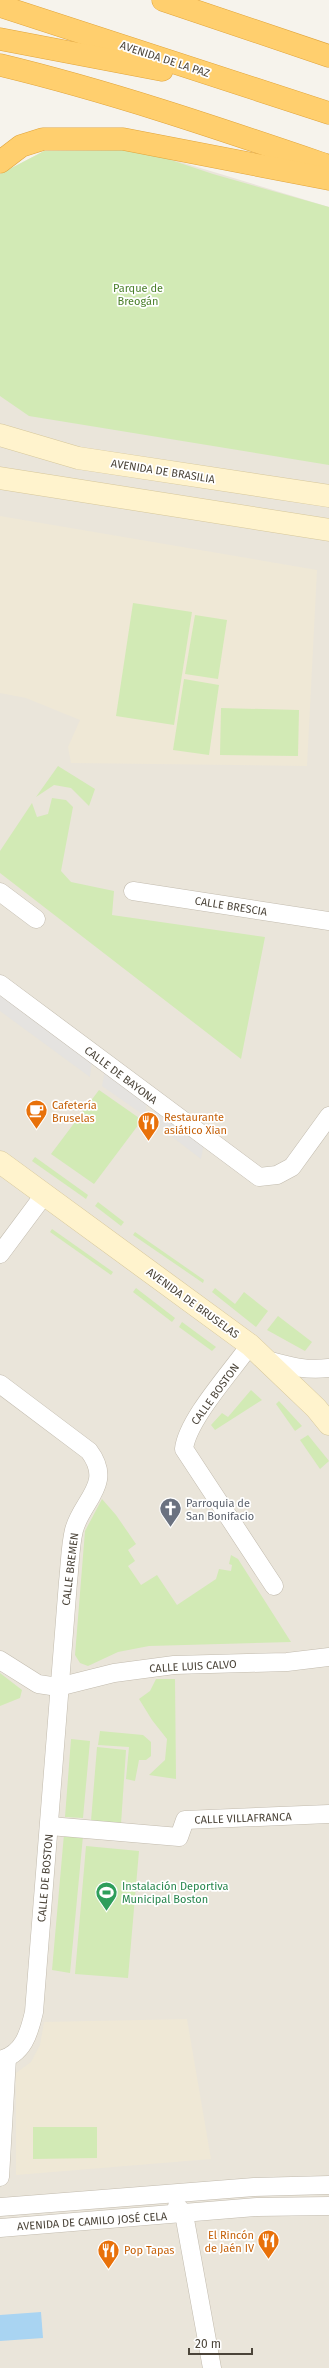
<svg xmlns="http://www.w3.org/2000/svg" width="329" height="2368" font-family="'Fira Sans',sans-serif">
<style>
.residential{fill:#eae5da}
.education{fill:#efe8d6}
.green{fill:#d2eab5}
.parking{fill:#e5e3e0}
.water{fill:#a9d4f2}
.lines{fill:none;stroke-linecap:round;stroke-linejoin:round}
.street-casing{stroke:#c2bbae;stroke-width:19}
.secondary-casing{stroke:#d6c79b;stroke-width:23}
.highway-casing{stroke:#e0a43c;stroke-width:23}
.street{stroke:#fff;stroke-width:18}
.secondary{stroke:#fff3cd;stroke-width:22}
.highway{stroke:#ffcf6e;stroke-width:22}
.labels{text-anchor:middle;stroke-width:3.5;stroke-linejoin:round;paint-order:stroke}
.street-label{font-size:11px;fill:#4b4439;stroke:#fff}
.park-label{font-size:11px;fill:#4a7f2a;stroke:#fff}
.food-label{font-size:11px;fill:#c56008;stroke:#fff;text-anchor:start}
.worship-label{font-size:11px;fill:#5b616d;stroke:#fff;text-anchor:start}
.leisure-label{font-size:11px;fill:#27864d;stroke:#fff;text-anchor:start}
</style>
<rect width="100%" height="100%" fill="#f6f3ec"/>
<polygon class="residential" points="141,150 329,207 329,2368 0,2368 0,174 44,151"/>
<g class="education">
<polygon points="0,516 317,570 307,766 71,763 68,747 80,720 26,698 0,693"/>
<polygon points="187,2019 211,2159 16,2175 16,2073 31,2062 40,2045 44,2022"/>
</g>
<g class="green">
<polygon points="141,150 213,174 329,207 329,465 29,416 0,396 0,174 44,151"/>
<polygon points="133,603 192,612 174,725 116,716"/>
<polygon points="195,615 227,620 218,679 185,674"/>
<polygon points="184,679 219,685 209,755 173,750"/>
<polygon points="221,708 299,710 298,756 220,755"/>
<polygon points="58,766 95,789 89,806 71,788 54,785 36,797"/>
<polygon points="52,798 66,800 73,807 61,871 71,882 114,891 112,915 265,937 241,1059 0,873 0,851 32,803 37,817 48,814"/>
<polygon points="99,1090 142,1120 94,1184 51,1154"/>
<polygon points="35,1157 88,1195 86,1199 32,1161"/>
<polygon points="98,1202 124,1222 121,1226 95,1206"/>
<polygon points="52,1229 113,1272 111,1275 50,1232"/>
<polygon points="135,1232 204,1280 203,1283 133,1235"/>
<polygon points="136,1288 175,1318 172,1322 133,1292"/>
<polygon points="215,1288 235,1304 244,1292 268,1311 256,1327 212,1292"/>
<polygon points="278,1316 312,1342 305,1351 267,1330"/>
<polygon points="182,1322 216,1347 212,1351 179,1327"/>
<polygon points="251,1390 262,1400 215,1430 211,1425 222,1413 228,1417"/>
<polygon points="279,1401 302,1426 295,1431 276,1404"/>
<polygon points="308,1435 329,1461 320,1469 300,1440"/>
<polygon points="102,1499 116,1515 136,1544 128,1550 135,1561 128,1566 141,1585 157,1575 177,1605 216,1579 219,1569 231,1571 232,1565 229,1564 231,1555 238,1559 291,1642 149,1646 118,1652 88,1666 80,1663 75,1655 85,1531"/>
<polygon points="0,1673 22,1690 20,1698 0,1706"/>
<polygon points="156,1679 175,1679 176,1779 149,1775 165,1760 167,1739 152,1720 139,1699 150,1691"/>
<polygon points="100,1731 143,1735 151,1742 151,1756 146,1760 139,1760 135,1781 126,1779 129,1747 98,1745"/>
<polygon points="71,1739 90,1741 83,1818 65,1817"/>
<polygon points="97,1747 126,1750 121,1824 91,1821"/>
<polygon points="64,1834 83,1836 70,1973 52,1970"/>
<polygon points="86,1846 139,1851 128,1978 75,1974"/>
<polygon points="33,2127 97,2127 97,2158 33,2159"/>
</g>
<g class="parking">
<polygon points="0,994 92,1061 90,1077 0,1011"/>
<polygon points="105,1070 147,1101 145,1116 102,1086"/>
<polygon points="156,1106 204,1143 201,1159 153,1122"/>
</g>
<polygon class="water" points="41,2312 43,2338 0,2341 0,2315"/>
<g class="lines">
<defs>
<g id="street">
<polyline points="133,891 329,921"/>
<polyline points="0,892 36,919"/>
<polyline points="0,984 259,1177 277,1175 292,1167 329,1116"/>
<polyline points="0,1254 44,1195"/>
<path d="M250 1345C232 1371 187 1420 184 1449L274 1586"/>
<path d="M267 1360C289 1366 306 1371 329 1368"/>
<path d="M0 1384 89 1451C114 1484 82 1500 74 1530 70 1546 70 1565 68 1582L34 2012C29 2034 23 2054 0 2060"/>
<polyline points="0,1660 38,1684 58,1687 114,1673 174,1665 287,1662 329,1657"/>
<polyline points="50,1826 179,1837 185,1820 329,1814"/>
<polyline points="0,2177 7,2058"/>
<polyline points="177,2206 184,2214 212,2368"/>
<polyline points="0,2207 254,2187 329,2185"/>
<polyline points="0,2228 257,2207 329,2206"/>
</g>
<g id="secondary">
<polyline points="0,435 78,458 329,496"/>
<polyline points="0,478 329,530"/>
<polyline points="0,1162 250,1345 316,1408 329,1424"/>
</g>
<g id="highway">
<polyline points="163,0 329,56"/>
<polyline points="0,6 329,113"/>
<polyline points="0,39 162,70"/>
<path d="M0 65C112 92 220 129 329 166"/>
<polyline points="0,162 21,146 43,139 123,139 329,179"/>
</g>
</defs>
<use href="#street" class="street-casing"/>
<use href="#secondary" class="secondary-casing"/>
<use href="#highway" class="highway-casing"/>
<use href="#street" class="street"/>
<use href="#secondary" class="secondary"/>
<use href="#highway" class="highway"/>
</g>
<defs>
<symbol id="cafe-pin" viewBox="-11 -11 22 30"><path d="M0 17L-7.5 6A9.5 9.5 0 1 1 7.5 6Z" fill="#e8710a" stroke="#fff"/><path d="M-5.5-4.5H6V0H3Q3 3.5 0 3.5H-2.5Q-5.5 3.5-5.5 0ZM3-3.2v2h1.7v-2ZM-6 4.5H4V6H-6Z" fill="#fff"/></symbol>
<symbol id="restaurant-pin" viewBox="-11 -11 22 30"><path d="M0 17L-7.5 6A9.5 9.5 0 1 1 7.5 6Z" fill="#e8710a" stroke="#fff"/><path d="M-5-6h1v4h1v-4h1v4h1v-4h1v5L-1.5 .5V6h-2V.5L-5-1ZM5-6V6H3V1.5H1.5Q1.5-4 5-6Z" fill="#fff"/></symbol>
<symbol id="church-pin" viewBox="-11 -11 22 30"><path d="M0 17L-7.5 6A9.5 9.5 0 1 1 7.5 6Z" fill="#6b7280" stroke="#fff"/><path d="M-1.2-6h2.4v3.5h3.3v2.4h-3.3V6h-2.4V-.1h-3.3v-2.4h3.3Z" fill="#fff"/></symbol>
<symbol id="stadium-pin" viewBox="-11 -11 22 30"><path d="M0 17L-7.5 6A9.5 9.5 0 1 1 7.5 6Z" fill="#2e9e5b" stroke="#fff"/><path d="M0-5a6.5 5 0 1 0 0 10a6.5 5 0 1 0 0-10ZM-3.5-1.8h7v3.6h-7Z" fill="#fff"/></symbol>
</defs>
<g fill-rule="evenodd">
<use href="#cafe-pin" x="24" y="1098" width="25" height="34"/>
<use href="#restaurant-pin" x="136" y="1110" width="25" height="34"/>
<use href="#church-pin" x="158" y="1496" width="25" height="34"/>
<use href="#stadium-pin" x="94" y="1880" width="25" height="34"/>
<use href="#restaurant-pin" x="256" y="2228" width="25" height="34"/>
<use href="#restaurant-pin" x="96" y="2238" width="25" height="34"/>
</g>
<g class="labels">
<g class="street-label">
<text transform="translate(165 59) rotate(18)" y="4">AVENIDA DE LA PAZ</text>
<text transform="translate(163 471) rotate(9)" y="4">AVENIDA DE BRASILIA</text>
<text transform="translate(231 906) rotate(9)" y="4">CALLE BRESCIA</text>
<text transform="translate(121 1075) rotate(37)" y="4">CALLE DE BAYONA</text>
<text transform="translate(193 1303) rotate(36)" y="4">AVENIDA DE BRUSELAS</text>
<text transform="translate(215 1394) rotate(-54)" y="4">CALLE BOSTON</text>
<text transform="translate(70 1569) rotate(-83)" y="4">CALLE BREMEN</text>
<text transform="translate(193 1666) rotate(-3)" y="4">CALLE LUIS CALVO</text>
<text transform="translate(243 1818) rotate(-2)" y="4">CALLE VILLAFRANCA</text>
<text transform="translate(45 1878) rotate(-85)" y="4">CALLE DE BOSTON</text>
<text transform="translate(92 2221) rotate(-4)" y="4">AVENIDA DE CAMILO JOSÉ CELA</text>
</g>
<g class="park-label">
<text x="138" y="292">Parque de<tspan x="138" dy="13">Breogán</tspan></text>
</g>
<g class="food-label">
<text x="52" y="1109">Cafetería<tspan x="52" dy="13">Bruselas</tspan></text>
<text x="164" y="1121">Restaurante<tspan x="164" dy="13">asiático Xian</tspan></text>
<text x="254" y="2239" text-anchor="end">El Rincón<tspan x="254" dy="13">de Jaén IV</tspan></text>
<text x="124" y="2254">Pop Tapas</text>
</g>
<g class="worship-label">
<text x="186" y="1507">Parroquia de<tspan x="186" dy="13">San Bonifacio</tspan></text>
</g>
<g class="leisure-label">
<text x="122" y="1890">Instalación Deportiva<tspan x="122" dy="13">Municipal Boston</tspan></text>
</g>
</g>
<path d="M189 2348v6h63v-6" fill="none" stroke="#4b4439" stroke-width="2"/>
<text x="195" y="2348" font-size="12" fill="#4b4439" stroke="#ffffff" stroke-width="3" paint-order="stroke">20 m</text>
</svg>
